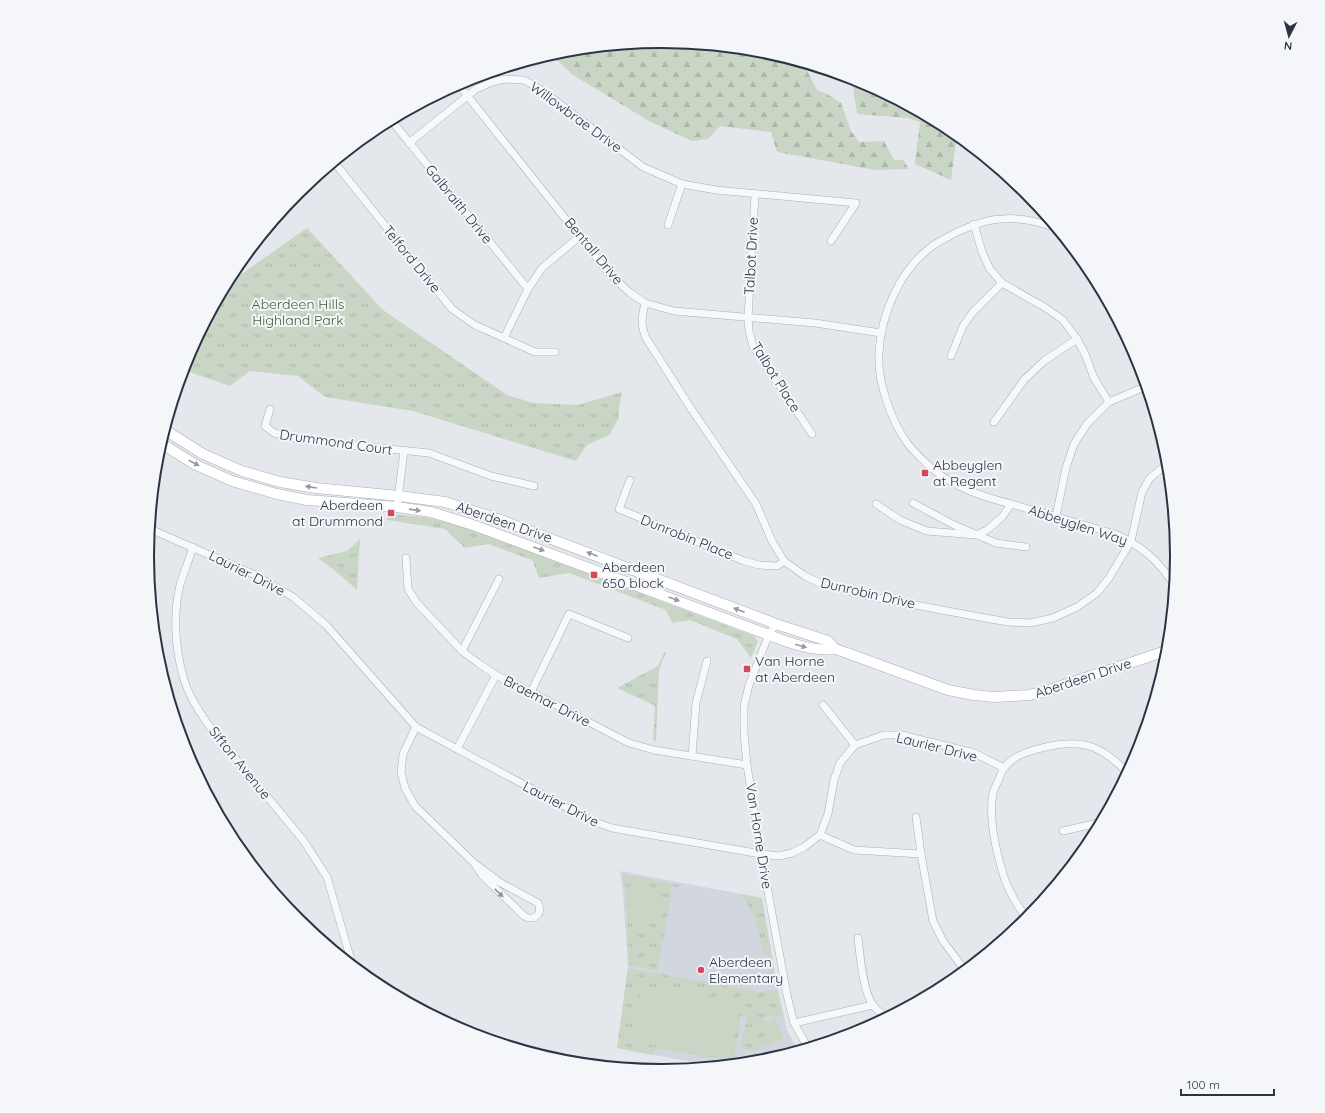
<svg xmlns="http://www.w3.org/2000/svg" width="1325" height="1113" font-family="Quicksand,sans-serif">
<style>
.built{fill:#d2d6de}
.grass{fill:url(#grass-tufts)}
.forest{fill:url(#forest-firs)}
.pitch{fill:#c9d6c5}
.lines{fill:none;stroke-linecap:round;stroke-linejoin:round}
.street-casing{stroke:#a9aeb7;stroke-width:8}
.secondary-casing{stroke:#a9aeb7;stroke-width:11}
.street{stroke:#f7f8fa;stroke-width:7}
.secondary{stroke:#fff;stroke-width:10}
.oneway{fill:#959aa2}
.oneway2{fill:#9196a0}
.poi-dot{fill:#d1495b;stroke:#f4f6f9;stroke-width:1.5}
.labels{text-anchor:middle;stroke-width:4;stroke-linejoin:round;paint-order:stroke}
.street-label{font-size:14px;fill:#2b3445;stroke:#f4f6f9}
.park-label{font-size:14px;fill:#3f6138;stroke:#f4f6f9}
.poi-label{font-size:14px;fill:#2b3445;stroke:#f4f6f9;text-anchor:start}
.rim{fill:none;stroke:#2b3445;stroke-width:2}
</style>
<defs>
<pattern id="grass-tufts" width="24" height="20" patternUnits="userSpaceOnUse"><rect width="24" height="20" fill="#c9d6c5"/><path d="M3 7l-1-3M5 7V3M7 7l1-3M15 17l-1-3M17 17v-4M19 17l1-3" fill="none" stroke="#adb8ab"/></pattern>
<pattern id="forest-firs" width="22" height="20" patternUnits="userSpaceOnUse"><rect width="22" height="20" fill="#c9d6c5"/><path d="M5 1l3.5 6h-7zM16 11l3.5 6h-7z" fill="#adb8ab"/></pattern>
</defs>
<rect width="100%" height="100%" fill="#e4e7ec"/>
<polygon class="built" points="620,871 762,898 778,989 787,1030 798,1051 763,1062 718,1067 617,1048 628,968 623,893"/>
<g class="grass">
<polygon points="307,228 383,310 507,395 533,403 578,405 622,392 619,408 619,418 609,435 587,445 576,461 413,411 325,397 298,376 250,371 230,386 183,370 186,359 226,285"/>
<polygon points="388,514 424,517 459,525 754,636 758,642 751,658 737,639 690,620 672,623 666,610 569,573 539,578 532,560 488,544 465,548 445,529 387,520"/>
<polygon points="360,539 357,590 334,570 318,558 347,551"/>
<polygon points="665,651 666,652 659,670 656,741 653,740 655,706 617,688 658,666"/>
<path d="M622 874 679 885V888L674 886 671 889C673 902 666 914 666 927L657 971 629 965 626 893Z"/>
<polygon points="741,894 762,898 774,972 768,977 769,955 764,954 754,916"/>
<polygon points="628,968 758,992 777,990 783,1014 775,1017 773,1014 763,1018 773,1043 753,1051 740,1048 747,1018 745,1016 740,1016 740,1029 733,1061 721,1060 714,1057 702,1058 691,1054 660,1049 655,1050 653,1055 617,1048"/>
</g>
<g class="forest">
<polygon points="663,41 763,51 803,63 817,90 829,95 841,103 851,131 859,142 884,141 894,160 903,160 909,169 875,170 777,152 771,132 720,126 708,139 692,141 649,121 573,75 550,54 562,51"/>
<polygon points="830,71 860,80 949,128 957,135 951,180 915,164 920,122 907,118 857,114 853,86"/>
</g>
<g class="pitch">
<path d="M633 884 660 889C665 910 646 924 628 914V888Z"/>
<polygon points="642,985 740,1002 729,1059 632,1041"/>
<polygon points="775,1017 784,1039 773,1043 765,1022"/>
</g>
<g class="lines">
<defs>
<g id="street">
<polyline points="458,84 607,271 629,292 645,303 674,311 815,323 881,333"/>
<polyline points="391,120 528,289"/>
<polyline points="409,143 476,89 492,82 505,79 524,80 540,89 643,167 682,184 716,190 856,203 831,241"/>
<polyline points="334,162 452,309 475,325 535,352 555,352"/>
<polyline points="755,194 748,318 749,331 753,346 812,434"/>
<polyline points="974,224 982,252 990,269 1002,283 1046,308 1063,320 1077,339 1085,354 1094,378 1109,402"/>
<polyline points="668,225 682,184"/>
<path d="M1056 228C1039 222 1021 217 1003 219 987 219 971 226 957 232 948 237 939 241 931 247 899 271 881 315 879 353 877 381 891 421 908 444 913 451 922 459 929 466 957 492 997 500 1033 510 1060 518 1087 526 1115 534 1143 547 1158 560 1175 586"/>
<path d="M645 303C642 317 640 324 646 338L690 407 756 504 772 541 784 561 805 576 822 584 873 597 974 616 1008 622 1030 623 1053 618 1077 607 1097 593 1109 578 1131 541 1142 492 1150 478 1161 469 1170 471"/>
<polyline points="504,338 528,289 542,268 580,236"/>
<polyline points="951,356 963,326 973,312 1002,283"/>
<polyline points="270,409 265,426 274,433 310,441 429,453 491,476 534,486"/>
<polyline points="994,422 1024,380 1044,361 1077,339"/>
<polyline points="630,480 619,509 744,561 759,565 777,566 784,561"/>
<polyline points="913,503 954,525 996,543 1026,547"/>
<polyline points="876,504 900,520 927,531 976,535 987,530 1003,516 1011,504"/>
<polyline points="397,507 404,451"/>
<polyline points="1056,516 1066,468 1074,444 1087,424 1109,402 1147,386"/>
<polyline points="150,529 253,574 293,597 326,625 416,727 592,821 612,828 761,854 779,856 792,853 804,847 820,835 828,814 834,780 840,763 855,745 884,735 902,735 974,753 1004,768"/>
<path d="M193 547C189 560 184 572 180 585 173 613 175 648 183 676 188 696 201 714 212 730L303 840 327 877 353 967"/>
<polyline points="406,558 408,589 417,603 462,651 478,663 496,675 531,692 629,743 654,750 747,765"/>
<polyline points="776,624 769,634 749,685 744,706 744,733 747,765 761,854 787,995 794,1023 808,1048"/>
<polyline points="462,651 499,579"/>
<polyline points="531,692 569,614 628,638"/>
<polyline points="823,705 855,745"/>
<path d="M416 727 403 754 401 772 405 788 415 806 474 863 501 883 538 903C543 914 534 922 524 916L482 875 474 863"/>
<polyline points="457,749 496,675"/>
<polyline points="692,756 696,703 707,661"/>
<polyline points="916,817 921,854 933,921 943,941 961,965"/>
<polyline points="1063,831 1102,822"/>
<polyline points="820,835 854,850 921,854"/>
<path d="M1028 920C1019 908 1010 894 1005 880 997 855 988 820 993 793 994 788 997 784 999 779 1000 776 1002 771 1004 768 1014 754 1033 750 1050 746 1087 739 1103 748 1128 773"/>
<path d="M858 938C860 955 863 992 873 1005 876 1010 883 1014 887 1018"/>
<polyline points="794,1023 873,1005"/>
</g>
<g id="secondary">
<polyline points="165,430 203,454 242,471 280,482 316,488 399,496 445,502 498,519 776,624 828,641 835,649 847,653 948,690 974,695 994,697 1029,695 1043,692 1169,650"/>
<path d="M161 443 194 464 232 481 277 494 307 500 397 507 431 512 473 525 788 642C804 647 819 651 835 649"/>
</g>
</defs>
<use href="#street" class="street-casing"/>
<use href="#secondary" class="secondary-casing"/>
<use href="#street" class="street"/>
<use href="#secondary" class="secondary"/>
</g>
<defs><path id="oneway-solid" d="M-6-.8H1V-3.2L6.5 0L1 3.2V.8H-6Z"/></defs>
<g class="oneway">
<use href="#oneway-solid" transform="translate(194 463) rotate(28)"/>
<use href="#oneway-solid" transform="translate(311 487) rotate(-171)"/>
<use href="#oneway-solid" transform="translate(415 510) rotate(8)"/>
<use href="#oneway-solid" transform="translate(539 549) rotate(20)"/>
<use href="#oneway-solid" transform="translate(592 554) rotate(-159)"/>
<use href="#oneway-solid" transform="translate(674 599) rotate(20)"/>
<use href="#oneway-solid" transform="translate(739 610) rotate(-159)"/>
<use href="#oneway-solid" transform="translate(801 646) rotate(16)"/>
</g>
<use class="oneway2" href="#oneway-solid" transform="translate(499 893) rotate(44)"/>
<g class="poi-dot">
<rect x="921" y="469" width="8" height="8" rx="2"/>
<rect x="387" y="509" width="8" height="8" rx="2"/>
<rect x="590" y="571" width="8" height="8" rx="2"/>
<rect x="743" y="665" width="8" height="8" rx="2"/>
<circle cx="701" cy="970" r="4"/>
</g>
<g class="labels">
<g class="street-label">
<text transform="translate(576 117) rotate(36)" y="5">Willowbrae Drive</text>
<text transform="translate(459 204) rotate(51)" y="5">Galbraith Drive</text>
<text transform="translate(594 251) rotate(50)" y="5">Bentall Drive</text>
<text transform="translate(751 256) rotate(-87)" y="5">Talbot Drive</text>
<text transform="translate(412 259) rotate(51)" y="5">Telford Drive</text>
<text transform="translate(776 377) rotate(58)" y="5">Talbot Place</text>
<text transform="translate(336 442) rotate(8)" y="5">Drummond Court</text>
<text transform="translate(504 522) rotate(19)" y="5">Aberdeen Drive</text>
<text transform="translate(1078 525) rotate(18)" y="5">Abbeyglen Way</text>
<text transform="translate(687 537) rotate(22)" y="5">Dunrobin Place</text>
<text transform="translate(247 573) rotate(27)" y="5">Laurier Drive</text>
<text transform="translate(868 593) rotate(13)" y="5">Dunrobin Drive</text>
<text transform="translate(1083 678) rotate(-18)" y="5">Aberdeen Drive</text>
<text transform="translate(547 701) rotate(27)" y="5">Braemar Drive</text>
<text transform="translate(937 747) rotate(14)" y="5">Laurier Drive</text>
<text transform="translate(240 763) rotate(51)" y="5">Sifton Avenue</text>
<text transform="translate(561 804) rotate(27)" y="5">Laurier Drive</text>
<text transform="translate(759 836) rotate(81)" y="5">Van Horne Drive</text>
</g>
<g class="park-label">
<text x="298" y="309">Aberdeen Hills<tspan x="298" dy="16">Highland Park</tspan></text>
</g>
<g class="poi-label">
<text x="933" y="470">Abbeyglen<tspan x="933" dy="16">at Regent</tspan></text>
<text x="383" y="510" text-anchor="end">Aberdeen<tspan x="383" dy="16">at Drummond</tspan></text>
<text x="602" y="572">Aberdeen<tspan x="602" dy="16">650 block</tspan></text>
<text x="755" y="666">Van Horne<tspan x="755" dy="16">at Aberdeen</tspan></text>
<text x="709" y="967">Aberdeen<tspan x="709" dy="16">Elementary</tspan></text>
</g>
</g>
<path d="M0 0H1325V1113H0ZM154 556a508 508 0 1 1 1016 0a508 508 0 1 1-1016 0Z" fill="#f4f6f9" fill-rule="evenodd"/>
<path class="rim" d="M154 556a508 508 0 1 1 1016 0a508 508 0 1 1-1016 0Z"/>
<g transform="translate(1289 36) rotate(186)" stroke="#f4f6f9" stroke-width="3" paint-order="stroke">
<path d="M0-3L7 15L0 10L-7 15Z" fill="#2b3445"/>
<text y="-6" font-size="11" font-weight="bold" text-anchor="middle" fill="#2b3445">N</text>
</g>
<path d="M1181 1089v6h93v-6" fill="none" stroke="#2b3445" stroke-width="2"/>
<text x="1187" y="1089" font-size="12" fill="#2b3445" stroke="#f4f6f9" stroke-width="3" paint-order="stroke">100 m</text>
</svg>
